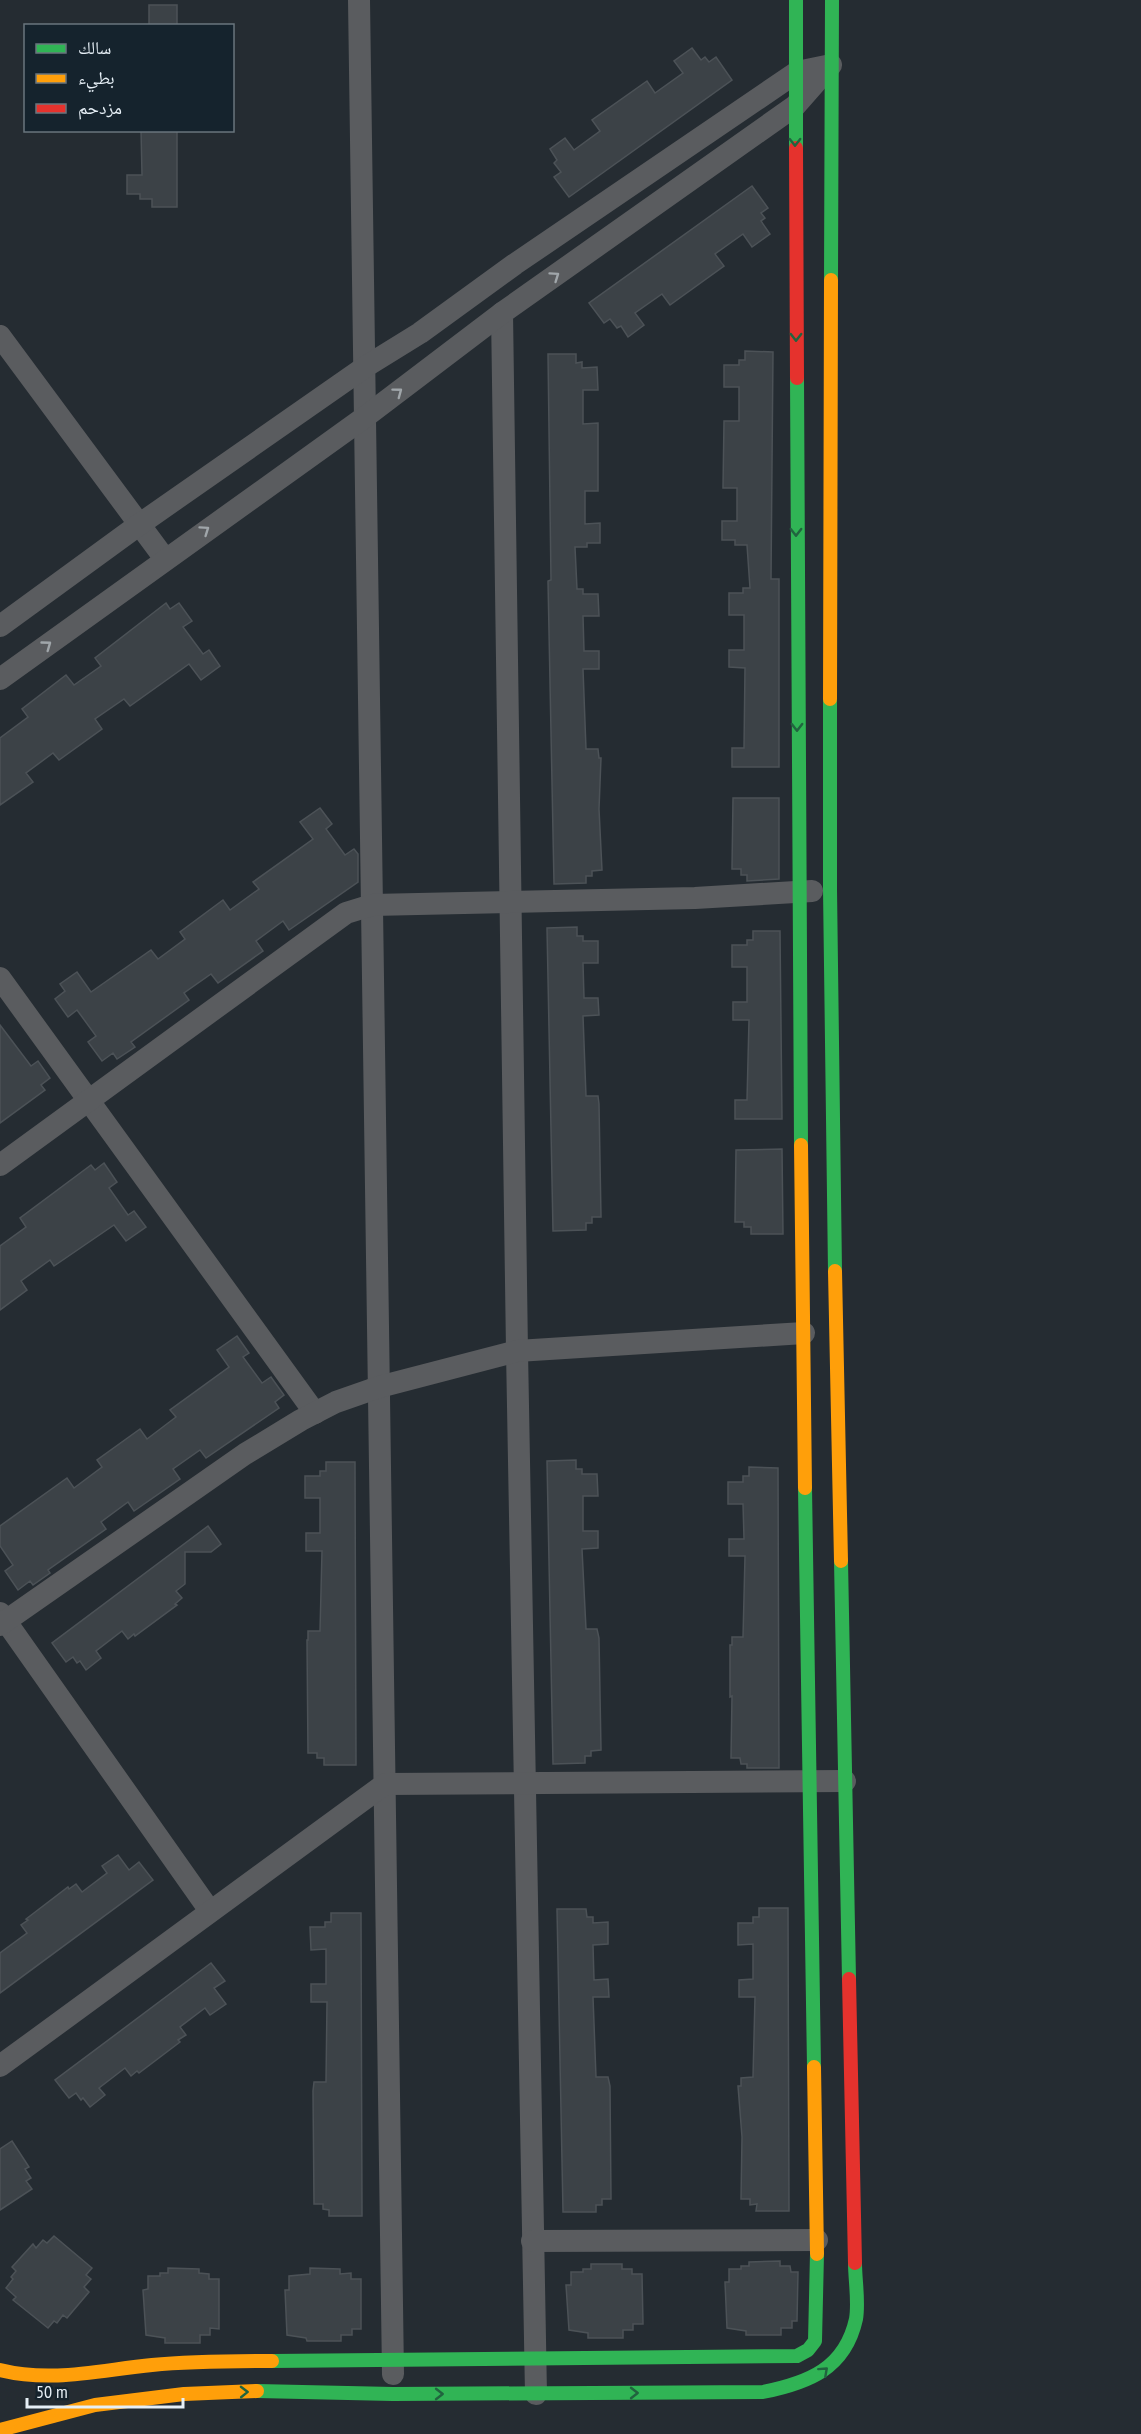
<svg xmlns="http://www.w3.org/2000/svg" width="1141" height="2434" font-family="'PT Sans Narrow','Noto Naskh Arabic',sans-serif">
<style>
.building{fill:#3c4247;stroke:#4c5257;stroke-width:1.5}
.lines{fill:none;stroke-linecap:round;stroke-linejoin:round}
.street{stroke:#5a5c5f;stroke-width:22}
.fast{stroke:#30b455;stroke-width:14}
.slow{stroke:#ff9f0a;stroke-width:14}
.jam{stroke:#e5322d;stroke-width:14}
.oneway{stroke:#21643f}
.oneway2{stroke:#a0a6aa}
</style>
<rect width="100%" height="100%" fill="#252c32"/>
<g class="building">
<rect x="149" y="5" width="28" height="21"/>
<polygon points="692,48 701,60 705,57 709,62 716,57 732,80 569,197 554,177 561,172 554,163 557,160 550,149 565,138 574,150 600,131 592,120 647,81 655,93 683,73 674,61"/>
<polygon points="141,130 177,130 177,207 152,207 152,199 140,199 140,194 127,194 127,175 142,175"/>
<polygon points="752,186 768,208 761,213 765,218 761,221 770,234 752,247 743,234 715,254 724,266 670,305 662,294 635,313 644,325 628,337 621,326 617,328 610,319 604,323 589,303"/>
<polygon points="745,351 773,352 771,579 779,579 779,767 732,767 732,748 744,748 745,668 729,667 729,650 744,650 744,615 729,615 729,593 743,593 743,588 750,588 747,545 735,545 735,540 722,540 722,521 737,521 737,488 723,488 724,421 739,421 739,387 724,387 724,365 739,365 739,360 745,360"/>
<polygon points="548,354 576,354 576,363 582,362 582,368 597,367 598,390 583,390 583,424 598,423 598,491 585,491 585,524 600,523 600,543 587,543 587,547 575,547 577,589 583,589 583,594 598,594 599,616 583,616 584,651 599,651 599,669 583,669 586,749 598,749 599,758 601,758 599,809 602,870 592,871 592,876 586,876 586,883 554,884 548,581 551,580"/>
<polygon points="166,603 170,609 179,603 192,621 183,627 203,654 209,650 220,666 201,680 189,664 130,706 124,699 95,719 102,729 59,760 53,753 26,773 33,782 0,805 0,738 28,717 22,709 66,675 74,685 101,666 95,658"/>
<polygon points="733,798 779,798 779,879 747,881 747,875 741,875 741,869 732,869"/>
<polygon points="320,808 332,824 326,829 345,855 354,849 358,854 358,882 289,930 283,921 256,941 263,951 218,983 211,974 184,993 189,1000 131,1042 135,1047 117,1059 113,1053 102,1061 88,1042 96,1036 77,1010 68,1017 55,999 65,991 60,984 77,972 91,992 151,950 158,959 185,939 180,932 223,900 230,910 259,889 253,882 313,839 300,822"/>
<polygon points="577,927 577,936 583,936 583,941 598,941 598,963 583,963 584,998 598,998 599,1015 583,1016 586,1096 598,1096 599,1104 601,1217 592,1217 592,1223 586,1223 586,1230 553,1231 547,928"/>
<polygon points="753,931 780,931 782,1119 735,1119 735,1100 747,1100 749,1020 733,1020 733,1002 747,1002 747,967 732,967 732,945 747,945 747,940 753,940"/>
<polygon points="0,1025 31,1066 38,1061 50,1078 41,1085 45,1090 0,1123"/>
<polygon points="782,1149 783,1234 751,1234 751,1227 744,1227 744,1222 735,1222 736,1150"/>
<polygon points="104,1163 117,1182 109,1188 128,1215 134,1211 146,1227 126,1241 114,1225 54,1266 50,1260 21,1281 27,1290 0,1310 0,1246 26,1227 20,1218 91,1165 95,1170"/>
<polygon points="237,1336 249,1353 243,1357 262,1383 271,1377 284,1395 275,1402 279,1408 206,1458 200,1450 173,1469 180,1479 134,1511 128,1502 101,1522 106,1529 48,1570 50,1573 33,1585 30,1581 18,1590 5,1571 13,1565 0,1546 0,1526 67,1478 74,1488 102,1467 97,1460 140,1429 147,1439 176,1417 170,1410 229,1367 217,1350"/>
<polygon points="576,1460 576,1469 582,1469 582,1474 597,1474 598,1496 583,1496 583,1531 598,1531 598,1548 582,1549 586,1629 597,1629 599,1638 601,1750 591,1751 591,1756 585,1756 585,1763 553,1764 547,1461"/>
<polygon points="326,1462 355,1462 356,1765 324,1765 324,1758 317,1758 317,1753 308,1753 307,1640 308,1640 308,1631 320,1631 322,1551 306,1551 306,1533 320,1533 320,1498 305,1498 305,1476 320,1476 320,1471 326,1471"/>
<polygon points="749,1467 778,1468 779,1768 747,1768 747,1764 741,1764 740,1758 731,1758 732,1696 730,1697 730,1645 732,1645 732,1637 743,1637 745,1556 729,1556 729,1539 744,1539 743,1504 728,1504 728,1482 743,1482 743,1476 749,1476"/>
<polygon points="208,1526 221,1544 211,1552 185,1552 185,1584 176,1591 182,1598 175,1604 177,1605 135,1636 134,1634 128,1639 122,1631 96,1651 101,1658 86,1670 80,1661 77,1663 73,1657 66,1662 52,1643"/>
<polygon points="118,1855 129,1870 139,1862 153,1880 0,1993 0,1953 27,1933 21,1925 28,1920 26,1919 68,1887 69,1889 76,1884 82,1892 107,1873 102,1866"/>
<polygon points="759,1908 788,1908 789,2211 756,2211 757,2204 750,2205 750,2199 741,2199 742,2137 738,2086 741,2086 741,2078 753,2077 755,1997 739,1997 739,1980 753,1979 753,1944 738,1945 738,1923 753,1923 753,1917 759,1917"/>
<polygon points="557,1909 586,1909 587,1917 593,1917 593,1923 608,1922 608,1944 593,1945 594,1980 608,1979 609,1997 593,1997 596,2077 608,2077 610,2086 611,2199 602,2199 602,2205 596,2205 596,2212 563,2212"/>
<polygon points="331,1913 361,1913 362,2216 329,2216 329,2210 323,2209 323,2204 314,2204 313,2091 314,2082 326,2082 327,2002 311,2002 311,1984 326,1984 326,1949 311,1950 310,1927 325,1927 325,1922 331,1922"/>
<polygon points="211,1963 225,1981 214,1988 226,2004 210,2015 205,2008 180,2027 186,2035 178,2040 180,2042 139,2073 137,2071 131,2076 125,2068 99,2088 105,2095 90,2107 83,2098 81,2100 76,2093 69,2098 55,2080"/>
<polygon points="12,2141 29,2167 25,2169 31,2178 26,2181 32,2189 0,2210 0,2149"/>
<polygon points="54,2236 92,2268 86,2275 91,2279 84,2287 89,2292 67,2318 63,2315 57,2323 54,2321 48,2328 13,2300 16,2297 6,2288 13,2279 11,2277 16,2271 12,2267 33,2244 36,2248 43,2240 47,2243"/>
<polygon points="780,2261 780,2266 790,2266 791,2272 798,2272 797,2321 792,2321 792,2328 781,2328 781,2335 746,2335 746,2331 727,2328 725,2282 729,2282 729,2269 741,2269 741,2266 749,2266 749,2262"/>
<polygon points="591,2264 622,2264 622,2269 632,2269 632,2274 642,2274 643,2324 633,2324 633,2330 623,2330 623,2338 588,2338 588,2333 569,2330 566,2285 571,2285 571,2272 583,2272 583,2269 591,2269"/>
<polygon points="168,2268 199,2269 199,2273 209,2274 209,2279 219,2279 219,2329 210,2328 210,2335 200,2335 200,2343 165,2343 165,2338 146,2335 143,2290 148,2289 148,2276 160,2276 160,2273 168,2273"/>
<polygon points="310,2268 340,2269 340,2274 351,2273 351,2279 361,2279 361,2329 352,2329 352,2335 341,2335 341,2341 307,2341 306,2338 287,2335 285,2290 289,2290 289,2276 310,2274"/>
</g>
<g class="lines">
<g class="street">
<polyline points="359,0 393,2374"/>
<polyline points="502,313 517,1351 536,2394"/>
<polyline points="0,336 165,559"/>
<polyline points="0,626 140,524 365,367 420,333 515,264 797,72 831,65 795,106 502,313 365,417 0,679"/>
<polyline points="0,978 315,1413"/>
<polyline points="0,1165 346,913 372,905 695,898 812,891"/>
<polyline points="0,1613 210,1911"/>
<polyline points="0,1625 245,1454 301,1420 336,1402 379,1387 517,1351 804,1333"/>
<polyline points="0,2066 385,1784 845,1781"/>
<polyline points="532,2241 817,2240"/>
</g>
<g class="fast">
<polyline points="796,0 796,148"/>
<polyline points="831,280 832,0"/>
<polyline points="797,378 801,1145"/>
<polyline points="830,699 830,889 835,1271"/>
<polyline points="805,1488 814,2067"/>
<polyline points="841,1561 849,1979"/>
<polyline points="272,2361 797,2356 808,2350 815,2341 817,2254"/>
<path d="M257 2391 393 2394 763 2392C808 2383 845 2369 856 2319 859 2302 855 2280 855 2263"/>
</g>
<g class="slow">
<polyline points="830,699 831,280"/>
<polyline points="801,1145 805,1488"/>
<polyline points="835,1271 841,1561"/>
<polyline points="814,2067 817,2254"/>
<path d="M0 2370C52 2383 100 2370 152 2365 192 2361 232 2361 272 2361"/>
<polyline points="0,2430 95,2405 184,2394 257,2391"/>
</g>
<g class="jam">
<polyline points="796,148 797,378"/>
<polyline points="849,1979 855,2263"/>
</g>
</g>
<defs><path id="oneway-chevron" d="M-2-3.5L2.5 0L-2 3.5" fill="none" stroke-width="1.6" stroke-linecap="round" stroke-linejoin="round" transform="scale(1.5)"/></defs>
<g class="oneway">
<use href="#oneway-chevron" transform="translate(795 142) rotate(90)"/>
<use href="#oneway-chevron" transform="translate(796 337) rotate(90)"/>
<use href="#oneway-chevron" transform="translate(796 532) rotate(90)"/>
<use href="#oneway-chevron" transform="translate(797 727) rotate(90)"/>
<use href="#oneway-chevron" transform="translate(824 2371) rotate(-42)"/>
<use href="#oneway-chevron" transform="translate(244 2392) rotate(-1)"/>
<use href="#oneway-chevron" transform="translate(634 2393)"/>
<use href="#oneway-chevron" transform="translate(439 2394)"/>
</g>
<g class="oneway2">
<use href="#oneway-chevron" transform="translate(555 276) rotate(-35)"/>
<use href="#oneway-chevron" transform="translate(398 392) rotate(-37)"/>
<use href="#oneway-chevron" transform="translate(205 530) rotate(-35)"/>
<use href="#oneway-chevron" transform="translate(47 645) rotate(-36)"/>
</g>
<rect x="24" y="24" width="210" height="108" fill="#15232d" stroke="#69757d" stroke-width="1.5"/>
<rect x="36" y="44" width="30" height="9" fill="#30b455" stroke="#69757d" stroke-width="1.5"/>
<text x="78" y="54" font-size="18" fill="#e6eff6">سالك</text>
<rect x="36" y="74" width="30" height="9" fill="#ff9f0a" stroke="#69757d" stroke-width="1.5"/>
<text x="78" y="84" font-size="18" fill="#e6eff6">بطيء</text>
<rect x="36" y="104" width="30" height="9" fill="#e5322d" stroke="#69757d" stroke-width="1.5"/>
<text x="78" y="114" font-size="18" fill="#e6eff6">مزدحم</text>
<path d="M27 2398v9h156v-9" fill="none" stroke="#e6eff6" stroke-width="3"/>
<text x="36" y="2398" font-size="18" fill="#e6eff6" stroke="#15232d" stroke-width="4.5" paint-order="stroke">50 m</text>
</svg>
